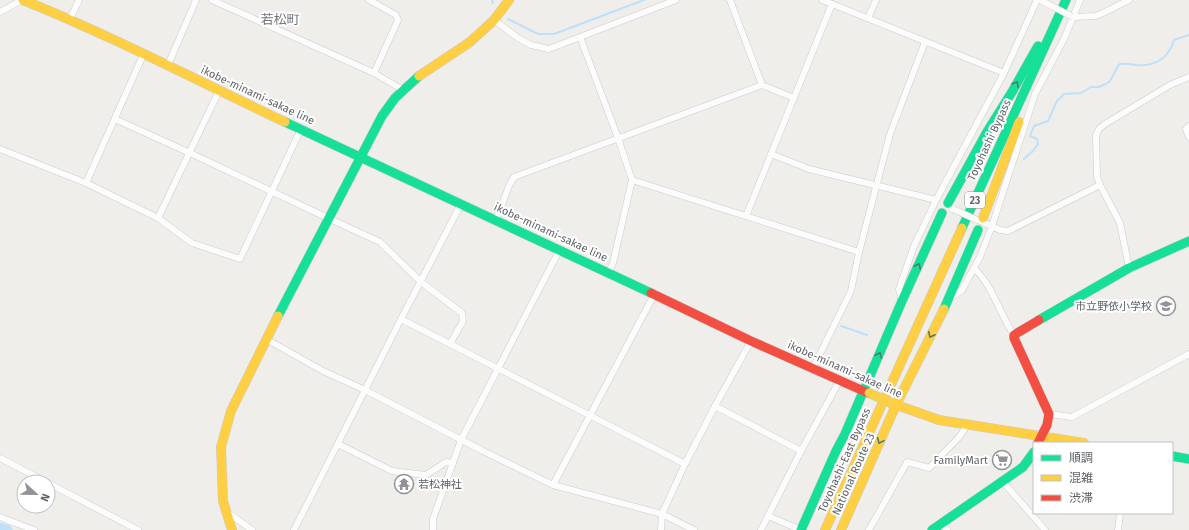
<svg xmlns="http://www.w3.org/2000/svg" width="1189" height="530" font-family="'Fira Sans','Noto Sans JP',sans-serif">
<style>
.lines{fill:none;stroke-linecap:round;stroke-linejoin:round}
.stream{stroke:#bfe0f9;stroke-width:2}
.river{stroke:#bfe0f9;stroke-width:11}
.street-casing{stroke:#cbcccc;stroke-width:7}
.fast-casing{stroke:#cacacb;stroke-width:10}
.slow-casing{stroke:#cacacb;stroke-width:10}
.jam-casing{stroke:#cacacb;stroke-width:10}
.street{stroke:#fdfcfc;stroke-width:6}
.fast{stroke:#16e098;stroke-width:9}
.slow{stroke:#ffcf43;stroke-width:9}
.jam{stroke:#f24e42;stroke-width:9}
.street-bridge-casing{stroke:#cbcccc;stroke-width:7;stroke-linecap:butt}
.slow-bridge-casing{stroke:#cacacb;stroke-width:10;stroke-linecap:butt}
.street-bridge{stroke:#fdfcfc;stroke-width:6}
.slow-bridge{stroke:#ffcf43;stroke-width:9}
.oneway{stroke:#507c72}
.labels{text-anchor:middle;stroke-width:4;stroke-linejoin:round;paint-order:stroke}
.shield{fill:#fff;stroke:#8f9295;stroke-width:1}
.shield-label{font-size:10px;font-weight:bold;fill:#5f6368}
.street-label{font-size:11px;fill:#5f6368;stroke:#fff}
.poi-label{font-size:11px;fill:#5f6368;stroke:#fff;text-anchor:end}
.quarter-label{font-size:13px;fill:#70757a;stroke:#fff}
</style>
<rect width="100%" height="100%" fill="#efeeea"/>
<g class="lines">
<g class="stream">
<polyline points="492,0 493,3"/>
<polyline points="508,19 538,34 554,34 644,0"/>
<path d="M1024 159 1032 152 1038 144 1037 139 1030 136 1034 126 1048 121 1057 101 1064 94 1081 93 1091 87H1098L1106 84 1110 81 1118 66 1120 64C1126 63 1131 64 1136 65 1155 67 1169 58 1174 40L1189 35"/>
<polyline points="841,326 867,335"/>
</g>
<polyline class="river" points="0,528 7,530"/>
<defs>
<g id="street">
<polyline points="212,0 374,73 403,90"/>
<polyline points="369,0 396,15 398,20 374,73"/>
<polyline points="730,0 762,85"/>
<polyline points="822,0 1004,73"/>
<polyline points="0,12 22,0"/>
<polyline points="1073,17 1095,16 1101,14 1129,0"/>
<polyline points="868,18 876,0"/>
<polyline points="70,19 79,0"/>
<polyline points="494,20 518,38 531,45 549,49 676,0"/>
<polyline points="580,37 618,138 632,180 613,263 609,272"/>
<polyline points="168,65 196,0"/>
<polyline points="115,119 190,153 330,219 380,242 421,282 462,313 463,321 450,344 685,464"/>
<polyline points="1189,126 1186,129 1189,137"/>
<polyline points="0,149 86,183 158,218 192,243 240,259 301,129"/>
<polyline points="771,154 809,169 936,200"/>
<polyline points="632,180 859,252"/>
<polyline points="86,183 144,53"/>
<polyline points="746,216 832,4"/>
<polyline points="158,218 219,91"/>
<polyline points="496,220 509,186 514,177 762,85 794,98"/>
<polyline points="978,220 1000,230 1008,231 1100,185"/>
<polyline points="1129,268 1120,223 1100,185 1097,177 1096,135 1099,129 1105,124 1170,85 1189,77"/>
<path d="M975 269C993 287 1000 314 1014 335"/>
<polyline points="655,293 553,485 662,514 694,530"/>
<polyline points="952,297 962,290 980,257 992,226 1035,94 1064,39 1080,0"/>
<polyline points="901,298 899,289 914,246 936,200 1004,73 1037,0"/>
<polyline points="401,319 450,344"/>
<polyline points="266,339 323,371 365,390 483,451 553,485"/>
<polyline points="813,368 851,291 859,252 890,134 925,42"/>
<polyline points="715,406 801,451"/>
<polyline points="1049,414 1072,417 1189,354"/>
<polyline points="338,444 392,471 426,475 446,462 453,463"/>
<polyline points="0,458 46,482"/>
<polyline points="1003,482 1045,530"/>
<polyline points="48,483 138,530"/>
<polyline points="227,512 252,530"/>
<polyline points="0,517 34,530"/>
<polyline points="941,523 947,530"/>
<polyline points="294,530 401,319 461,204"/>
<polyline points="433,530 433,519 461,440 560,249"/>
<polyline points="661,530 662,514 685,464 715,406 751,341"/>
<polyline points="761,530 768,516"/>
<polyline points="801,530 768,516 801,451 840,380"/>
<polyline points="869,530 907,462 929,468 960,436 967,425"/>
<polyline points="1118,530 1120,513"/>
</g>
<g id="fast">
<polyline points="285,122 651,293"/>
<polyline points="948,203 987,132 1012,92 1038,46"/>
<polyline points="962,228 1066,0"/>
<polyline points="944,309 978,230"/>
<polyline points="278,316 382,116 395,98 419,76"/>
<polyline points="1039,320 1129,268 1189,241"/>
<polyline points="1172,456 1189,459"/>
<polyline points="801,530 836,451 845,434 902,301 942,213"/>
<polyline points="932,530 1023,467 1034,452"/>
</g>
<g id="slow">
<path d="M23 0C112 36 198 81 285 122"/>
<polyline points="419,76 470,42 494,20 509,0"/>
<polyline points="983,218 1019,122"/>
<polyline points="891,403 939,420 1084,443"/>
<polyline points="232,530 223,501 221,447 231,411 278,316"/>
<polyline points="825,530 962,228"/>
<polyline points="841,530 896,405 944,309"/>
</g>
<g id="jam">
<polyline points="651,293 751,341 868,393"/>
<polyline points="1038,443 1047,425 1049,414 1014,338 1014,335 1039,320"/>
</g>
</defs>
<use href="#street" class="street-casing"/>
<use href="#fast" class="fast-casing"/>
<use href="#slow" class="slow-casing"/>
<use href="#jam" class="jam-casing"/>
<use href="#street" class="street"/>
<use href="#fast" class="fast"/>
<use href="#slow" class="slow"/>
<use href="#jam" class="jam"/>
<defs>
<g id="street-bridge">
<polyline points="1040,0 1073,17"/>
<polyline points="953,209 975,219"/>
</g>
<polyline id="slow-bridge" points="869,393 891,403"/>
</defs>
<use href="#street-bridge" class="street-bridge-casing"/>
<use href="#slow-bridge" class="slow-bridge-casing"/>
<use href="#street-bridge" class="street-bridge"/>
<use href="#slow-bridge" class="slow-bridge"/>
</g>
<defs><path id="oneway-chevron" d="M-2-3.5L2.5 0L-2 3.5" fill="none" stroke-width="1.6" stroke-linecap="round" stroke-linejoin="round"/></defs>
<g class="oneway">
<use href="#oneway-chevron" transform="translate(1016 84) rotate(-61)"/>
<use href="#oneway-chevron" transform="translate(918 266) rotate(-65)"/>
<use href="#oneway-chevron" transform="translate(931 335) rotate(116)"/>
<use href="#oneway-chevron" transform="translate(879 355) rotate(-67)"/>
<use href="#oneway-chevron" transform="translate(880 441) rotate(114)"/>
</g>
<defs>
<symbol id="school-ring" viewBox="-11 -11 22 22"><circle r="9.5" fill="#fff" stroke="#919496" stroke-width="1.5"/><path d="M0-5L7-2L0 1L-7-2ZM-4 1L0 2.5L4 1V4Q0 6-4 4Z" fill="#919496"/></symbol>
<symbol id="supermarket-ring" viewBox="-11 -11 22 22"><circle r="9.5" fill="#fff" stroke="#919496" stroke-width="1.5"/><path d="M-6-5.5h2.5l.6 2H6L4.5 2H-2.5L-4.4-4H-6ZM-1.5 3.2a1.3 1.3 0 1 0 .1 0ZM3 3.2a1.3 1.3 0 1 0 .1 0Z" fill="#919496"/></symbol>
<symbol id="temple-ring" viewBox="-11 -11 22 22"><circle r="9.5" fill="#fff" stroke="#919496" stroke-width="1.5"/><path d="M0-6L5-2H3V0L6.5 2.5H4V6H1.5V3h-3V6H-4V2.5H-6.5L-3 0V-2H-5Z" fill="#919496"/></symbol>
</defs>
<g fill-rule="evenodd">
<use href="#school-ring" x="1155" y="295" width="22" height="22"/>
<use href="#supermarket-ring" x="991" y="449" width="22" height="22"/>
<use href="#temple-ring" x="393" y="473" width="22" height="22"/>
</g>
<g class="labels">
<rect class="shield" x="965" y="192" width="20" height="16" rx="3"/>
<g class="shield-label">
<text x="975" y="204">23</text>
</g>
<g class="street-label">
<text transform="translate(258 95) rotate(25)" y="4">ikobe-minami-sakae line</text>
<text transform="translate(989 140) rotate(-65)" y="4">Toyohashi Bypass</text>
<text transform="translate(551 232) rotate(25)" y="4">ikobe-minami-sakae line</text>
<text transform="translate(845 369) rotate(24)" y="4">ikobe-minami-sakae line</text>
<text transform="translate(844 460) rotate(-66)" y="4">Toyohashi-East Bypass</text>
<text transform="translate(853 474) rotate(-66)" y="4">National Route 23</text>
</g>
<g class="poi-label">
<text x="1152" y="310">市立野依小学校</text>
<text x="988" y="464">FamilyMart</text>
<text x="418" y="488" text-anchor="start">若松神社</text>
</g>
<g class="quarter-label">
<text x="280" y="24">若松町</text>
</g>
</g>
<rect x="1033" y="442" width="140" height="72" fill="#ffffff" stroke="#bfc1c3"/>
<rect x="1041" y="455" width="20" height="6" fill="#16e098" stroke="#bfc1c3"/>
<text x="1069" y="462" font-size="12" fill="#5f6368">順調</text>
<rect x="1041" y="475" width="20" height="6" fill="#ffcf43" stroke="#bfc1c3"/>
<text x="1069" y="482" font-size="12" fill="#5f6368">混雑</text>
<rect x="1041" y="495" width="20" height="6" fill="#f24e42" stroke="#bfc1c3"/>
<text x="1069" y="502" font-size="12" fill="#5f6368">渋滞</text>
<g transform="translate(36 494) rotate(112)"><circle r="19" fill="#ffffff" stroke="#bfc1c3"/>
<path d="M0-3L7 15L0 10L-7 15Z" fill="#919496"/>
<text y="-6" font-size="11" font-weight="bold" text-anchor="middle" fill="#5f6368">N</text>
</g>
</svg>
